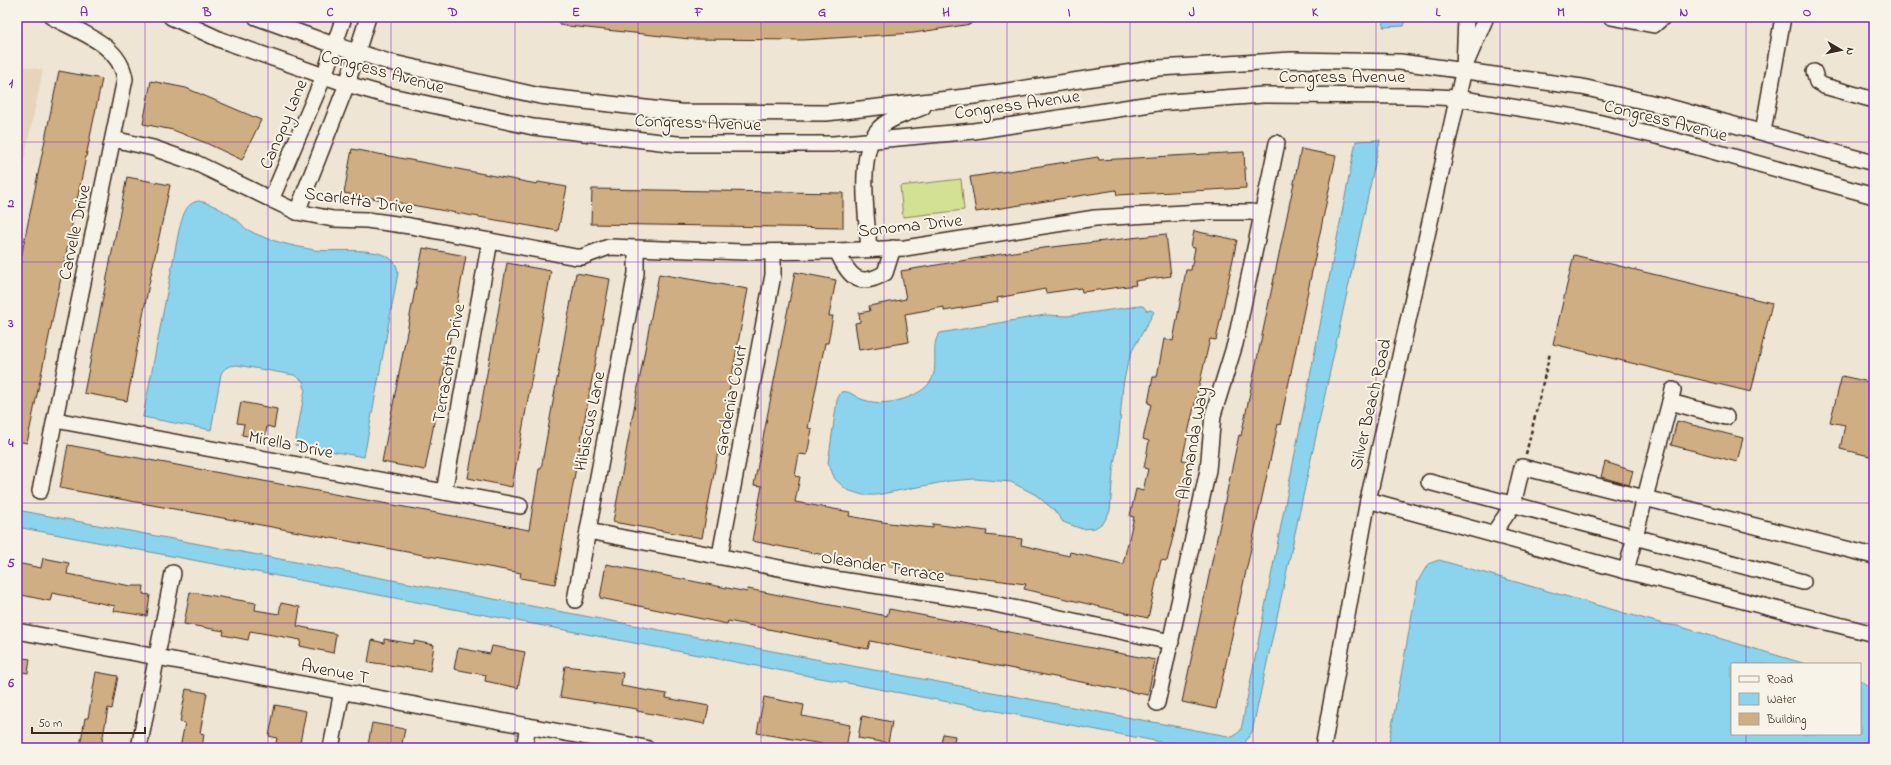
<svg xmlns="http://www.w3.org/2000/svg" width="1891" height="765" font-family="'Indie Flower',sans-serif">
<style>
.built{fill:#e6d4bc}
.green{fill:#d3e194;stroke:#878659}
.water{fill:#8cd4ed;stroke:#6c909a}
.building{fill:#d0ae83;stroke:#3b2a1e}
.lines{fill:none;stroke-linecap:round;stroke-linejoin:round}
.minor-casing{stroke:#3b2a1e;stroke-width:18}
.path{stroke:#3b2a1e;stroke-width:2.5;stroke-dasharray:4 3;stroke-linecap:butt}
.minor{stroke:#f7f3e8;stroke-width:15}
.grid{fill:none;stroke:#7b2cbf;stroke-width:1;stroke-opacity:0.55}
.labels{text-anchor:middle;stroke-width:4;stroke-linejoin:round;paint-order:stroke}
.street-label{font-size:18px;fill:#3b2a1e;stroke:#f7f3e8}
.neatline{fill:none;stroke:#7b2cbf;stroke-width:1.5}
.grid-label{font-size:13px;text-anchor:middle;font-weight:bold;fill:#7b2cbf}
</style>
<rect width="100%" height="100%" fill="#efe5d4"/>
<filter id="ink" filterUnits="userSpaceOnUse"><feTurbulence type="fractalNoise" baseFrequency=".025" numOctaves="2"/><feDisplacementMap in="SourceGraphic" scale="8" xChannelSelector="R" yChannelSelector="G"/><feConvolveMatrix kernelMatrix="1 2 1 2 8 2 1 2 1" color-interpolation-filters="sRGB"/></filter>
<g filter="url(#ink)">
<polygon class="built" points="17,65 43,70 17,194"/>
<polygon class="green" points="961,179 964,210 903,217 900,186"/>
<g class="water">
<polygon points="1385,17 1406,17 1404,26 1383,27"/>
<polygon points="1380,140 1252,732 1244,744 1230,748 1193,748 17,527 17,510 1233,737 1241,730 1356,141"/>
<path d="M199 201C213 204 227 212 239 222 242 224 244 228 248 230 268 241 293 246 315 250 337 253 397 242 398 273L364 457 295 445 305 389 303 381 294 375 237 365C229 366 224 367 221 374L211 430 143 417 179 230C183 218 184 203 199 201Z"/>
<path d="M1139 306H1143L1147 311 1151 310 1154 312 1132 351 1127 366 1123 385 1119 434 1113 471 1110 511 1104 522 1095 528 1082 529 1063 522 1054 510 1036 495 1011 482 975 479 949 481 876 495H863L847 490 835 479 828 463 837 400 841 392C849 390 854 396 861 399 881 407 909 401 926 387 943 372 928 345 940 333L1045 315 1067 316Z"/>
<path d="M1439 560 1663 624 1678 626 1806 664H1732V734H1860V680C1864 683 1869 687 1872 691 1880 707 1868 732 1864 748H1388L1418 581 1428 564Z"/>
</g>
<g class="building">
<polygon points="559,17 970,17 971,24 914,33 803,40 690,39 559,25"/>
<polygon points="59,71 102,79 27,443 17,441 17,277"/>
<polygon points="151,81 186,88 261,120 242,160 206,143 173,130 143,124"/>
<polygon points="352,149 537,184 538,182 567,187 558,231 344,193"/>
<polygon points="1301,149 1336,156 1280,425 1278,424 1216,709 1182,702 1239,435 1241,436"/>
<polygon points="1244,152 1246,188 1117,195 1116,190 976,212 970,177 1098,157 1099,160"/>
<polygon points="127,177 170,185 148,289 127,401 84,393"/>
<polygon points="592,189 843,193 843,228 591,224"/>
<polygon points="1194,231 1237,240 1216,340 1210,339 1191,420 1182,460 1190,461 1174,533 1167,561 1161,560 1148,618 1024,589 1026,584 876,565 752,541 762,486 754,485 795,272 836,280 829,316 833,316 828,343 825,343 808,428 812,429 807,455 799,454 795,476 800,477 795,502 850,512 849,516 889,523 933,528 933,524 987,531 986,535 1022,539 1021,545 1069,556 1070,552 1123,564 1134,517 1130,516 1136,489 1143,491 1148,469 1144,468 1149,441 1143,439 1151,404 1148,403 1153,377 1157,377 1164,339 1173,341 1186,270 1191,270 1195,248 1191,247"/>
<polygon points="1166,234 1171,276 1135,281 1136,285 1082,292 1081,288 1046,293 1045,289 997,298 998,302 944,311 944,307 905,314 909,342 859,350 855,323 860,322 859,313 870,311 869,306 906,299 901,271 1026,250"/>
<polygon points="423,248 466,256 425,470 382,462"/>
<polygon points="1574,255 1772,303 1751,392 1553,344"/>
<polygon points="507,263 551,271 512,487 468,478"/>
<polygon points="576,273 610,279 555,584 520,578 521,573 60,488 68,445 529,530 539,469 541,469"/>
<polygon points="659,274 748,289 702,538 613,522"/>
<polygon points="1842,376 1874,383 1874,457 1840,449 1845,425 1830,422"/>
<polygon points="241,402 277,409 274,428 267,426 265,439 242,435 244,424 237,423"/>
<polygon points="1677,421 1743,438 1737,462 1671,445"/>
<polygon points="1605,462 1633,471 1629,485 1601,477"/>
<polygon points="43,558 69,563 67,574 131,586 144,586 143,594 150,595 147,616 114,611 115,606 52,593 50,601 17,594 17,563 41,568"/>
<polygon points="606,564 747,592 748,589 887,616 889,609 1155,660 1148,695 870,641 868,649 728,621 727,624 600,598"/>
<polygon points="190,592 256,603 255,610 279,614 281,603 300,607 297,626 336,634 333,653 300,646 301,640 250,631 248,640 223,635 224,631 184,624"/>
<polygon points="384,639 414,644 414,641 434,645 430,671 368,662 372,640 384,643"/>
<polygon points="492,646 525,652 518,688 485,681 486,675 454,669 458,648 490,654"/>
<polygon points="17,657 30,659 28,673 17,671"/>
<polygon points="565,666 623,673 621,686 667,694 666,698 709,706 705,724 637,711 637,709 560,697"/>
<polygon points="96,672 118,676 112,709 108,708 101,748 90,748 80,746 85,718 88,718"/>
<polygon points="186,689 207,693 200,733 204,734 202,748 180,748 185,723 180,722"/>
<polygon points="764,697 804,705 802,716 850,725 846,748 757,733"/>
<polygon points="275,705 306,711 299,748 275,748 277,738 269,736"/>
<polygon points="862,716 892,722 888,743 858,738"/>
<polygon points="372,723 405,729 401,748 385,748 368,745"/>
<polygon points="943,734 955,736 953,748 940,748"/>
</g>
<g class="lines">
<defs>
<g id="minor">
<polyline points="171,17 221,40 347,84 382,94 533,127 677,144 833,144 974,131 1157,103 1263,95 1417,96 1457,98 1580,118 1669,139 1874,196"/>
<polyline points="256,17 334,45 389,62 540,96 680,112 826,113 974,96 1159,68 1292,60 1400,62 1582,87 1665,106 1874,163"/>
<polyline points="1611,17 1654,25 1663,17"/>
<polyline points="1467,61 1486,17"/>
<polyline points="1814,72 1817,82 1824,86 1874,100"/>
<polyline points="1763,132 1783,17"/>
<polyline points="113,139 153,148 196,163 297,212 333,219 367,220 410,226 576,257 582,257 609,247 743,252 837,251 905,248 1095,218 1202,212 1251,212 1262,214"/>
<polyline points="271,200 324,76 344,17"/>
<polyline points="297,212 347,84 368,17"/>
<path d="M869 249C867 219 857 155 877 131 887 118 909 113 923 107"/>
<path d="M837 251C849 276 858 289 885 273L893 248"/>
<polyline points="1670,402 1726,417"/>
<polyline points="55,420 520,506"/>
<polyline points="1429,482 1803,582"/>
<path d="M40 491 125 79C120 44 79 32 52 17"/>
<polyline points="444,492 490,241"/>
<polyline points="1368,500 1626,571 1874,634"/>
<polyline points="588,531 841,580 990,603 1171,642"/>
<polyline points="1493,534 1513,505 1522,467 1874,556"/>
<polyline points="720,555 773,275 773,252"/>
<polyline points="1626,571 1673,390"/>
<polyline points="575,600 636,273 636,249"/>
<polyline points="17,631 646,748"/>
<polyline points="1157,703 1208,470 1213,415 1235,344 1277,143"/>
<polyline points="139,748 173,573"/>
<polyline points="331,748 342,691"/>
<polyline points="524,748 528,726"/>
<polyline points="1323,748 1368,500 1464,69 1466,17"/>
</g>
</defs>
<use href="#minor" class="minor-casing"/>
<polyline class="path" points="1526,454 1550,353"/>
<use href="#minor" class="minor"/>
</g>
</g>
<path class="grid" d="M145 17V748M268 17V748M391 17V748M515 17V748M638 17V748M761 17V748M884 17V748M1007 17V748M1130 17V748M1253 17V748M1376 17V748M1500 17V748M1623 17V748M1746 17V664M17 142H1874M17 262H1874M17 382H1874M17 503H1874M17 623H1874M1746 734V748"/>
<g class="labels">
<g class="street-label">
<text transform="translate(383 71) rotate(15)" y="6">Congress Avenue</text>
<text x="1342" y="82">Congress Avenue</text>
<text transform="translate(1017 104) rotate(-8)" y="6">Congress Avenue</text>
<text transform="translate(1666 120) rotate(14)" y="6">Congress Avenue</text>
<text transform="translate(698 122) rotate(2)" y="6">Congress Avenue</text>
<text transform="translate(283 124) rotate(-67)" y="6">Canopy Lane</text>
<text transform="translate(359 200) rotate(8)" y="6">Scarletta Drive</text>
<text transform="translate(910 225) rotate(-6)" y="6">Sonoma Drive</text>
<text transform="translate(74 232) rotate(-78)" y="6">Carvelle Drive</text>
<text transform="translate(448 363) rotate(-80)" y="6">Terracotta Drive</text>
<text transform="translate(730 400) rotate(-79)" y="6">Gardenia Court</text>
<text transform="translate(1370 404) rotate(-77)" y="6">Silver Beach Road</text>
<text transform="translate(589 421) rotate(-79)" y="6">Hibiscus Lane</text>
<text transform="translate(1192 443) rotate(-80)" y="6">Alamanda Way</text>
<text transform="translate(291 444) rotate(11)" y="6">Mirella Drive</text>
<text transform="translate(883 566) rotate(9)" y="6">Oleander Terrace</text>
<text transform="translate(335 671) rotate(11)" y="6">Avenue T</text>
</g>
</g>
<rect width="1891" height="765" fill="none" stroke="#f7f3e8" stroke-width="44"/>
<rect x="1731" y="663" width="130" height="72" fill="#f7f3e8" stroke="#aca397"/>
<rect x="1739" y="676" width="20" height="6" fill="#f7f3e8" stroke="#aca397"/>
<text x="1767" y="683" font-size="12" fill="#3b2a1e">Road</text>
<rect x="1739" y="693" width="20" height="12" fill="#8cd4ed" stroke="#aca397"/>
<text x="1767" y="703" font-size="12" fill="#3b2a1e">Water</text>
<rect x="1739" y="713" width="20" height="12" fill="#d0ae83" stroke="#aca397"/>
<text x="1767" y="723" font-size="12" fill="#3b2a1e">Building</text>
<g transform="translate(1841 50) rotate(99)" stroke="#f7f3e8" stroke-width="3" paint-order="stroke">
<path d="M0-3L7 15L0 10L-7 15Z" fill="#3b2a1e"/>
<text y="-6" font-size="11" font-weight="bold" text-anchor="middle" fill="#3b2a1e">N</text>
</g>
<path d="M32 727v6h113v-6" fill="none" stroke="#3b2a1e" stroke-width="2"/>
<text x="38" y="727" font-size="12" fill="#3b2a1e" stroke="#f7f3e8" stroke-width="3" paint-order="stroke">50 m</text>
<rect x="22" y="22" width="1847" height="721" class="neatline"/>
<g class="grid-label">
<text x="84" y="16">A</text>
<text x="207" y="16">B</text>
<text x="330" y="16">C</text>
<text x="453" y="16">D</text>
<text x="576" y="16">E</text>
<text x="699" y="16">F</text>
<text x="822" y="16">G</text>
<text x="946" y="16">H</text>
<text x="1069" y="16">I</text>
<text x="1192" y="16">J</text>
<text x="1315" y="16">K</text>
<text x="1438" y="16">L</text>
<text x="1561" y="16">M</text>
<text x="1684" y="16">N</text>
<text x="1807" y="16">O</text>
<text x="11" y="87">1</text>
<text x="11" y="207">2</text>
<text x="11" y="327">3</text>
<text x="11" y="447">4</text>
<text x="11" y="567">5</text>
<text x="11" y="687">6</text>
</g>
</svg>
